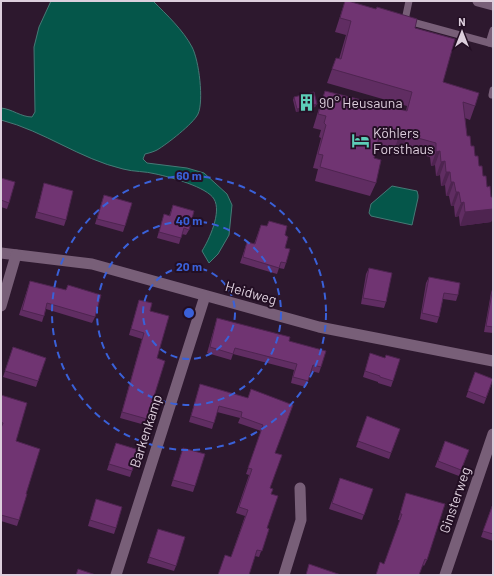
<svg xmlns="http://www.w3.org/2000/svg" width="494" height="576" font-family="Barlow,sans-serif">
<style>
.water{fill:#05564a;stroke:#467a76}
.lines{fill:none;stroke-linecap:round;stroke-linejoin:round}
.service{stroke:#785f78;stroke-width:7}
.minor{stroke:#785f78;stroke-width:11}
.tertiary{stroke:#785f78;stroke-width:11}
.wall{fill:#602d62}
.shaded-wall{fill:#4e2450}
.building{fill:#703472;stroke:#4e2450}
.ring{fill:none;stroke:#3a61d9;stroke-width:2;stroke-dasharray:7 5}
.labels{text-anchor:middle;stroke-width:4;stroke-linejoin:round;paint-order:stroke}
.poi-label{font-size:14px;fill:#ddcfdd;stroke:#230f24;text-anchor:start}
.street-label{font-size:14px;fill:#ddcfdd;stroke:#230f24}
.centre{fill:#3a61d9;stroke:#230f24;stroke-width:2}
.ring-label{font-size:12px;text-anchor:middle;font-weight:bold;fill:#3a61d9;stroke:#230f24;stroke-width:4;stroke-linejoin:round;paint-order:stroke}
</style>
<rect width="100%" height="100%" fill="#2d182e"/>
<g class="water">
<path d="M51 1H153C167 15 183 30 192 47 199 60 204 101 198 114 193 124 167 144 157 150 153 152 149 153 145 154L143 159 147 163 187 168 204 173 227 194 232 205 229 235 218 254 209 263 202 251C209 240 222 212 214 199 207 187 170 177 156 174 145 171 134 172 123 169 80 159 44 131 1 120V108C12 109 21 117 32 117L35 112 34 47 39 27Z"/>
<polygon points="392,186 417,191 418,195 418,198 412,225 371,216 369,213 371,204"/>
</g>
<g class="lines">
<g class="service">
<polyline points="409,1 405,20 493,44"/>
<polyline points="489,43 493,30"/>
<polyline points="492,95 493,90"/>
</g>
<g class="minor">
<polyline points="1,253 92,264 319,327 493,361"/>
<polyline points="1,306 16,255"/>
<polyline points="116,575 205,296"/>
<polyline points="284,575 301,520 300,488"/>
<polyline points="445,575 493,434"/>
</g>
<polyline class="tertiary" points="478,1 493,5"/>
</g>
<g class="wall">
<polygon points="345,1 415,28 443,82 475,106 470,120 465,118 467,136 471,146 491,197 493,197 493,217 491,222 460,226 459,216 455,217 454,206 451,206 449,196 446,196 445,185 441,186 440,175 436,176 435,165 431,166 430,157 402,149 397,153 393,153 377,144 374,158 376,183 370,196 315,181 318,169 313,168 321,138 319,137 321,130 313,128 320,105 325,91 406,111 407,106 327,83 336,58 339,59 346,35 335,32"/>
<polygon points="294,97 317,104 315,107 296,112 293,100"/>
<polygon points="1,178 9,203 7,209 1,207"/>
<polygon points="44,183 66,220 64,226 35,218"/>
<polygon points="104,195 125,226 123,232 95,224"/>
<polygon points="173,205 189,230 186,235 182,234 179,244 157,238 164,214 169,216"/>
<polygon points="261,225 285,235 286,263 284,269 279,268 277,274 240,263 247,242 254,244"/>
<polygon points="369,268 386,302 384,308 361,304 366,274"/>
<polygon points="429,277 458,295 456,301 443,299 439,317 437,323 420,319 426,283"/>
<polygon points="30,281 66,290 68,285 95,317 92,323 46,309 42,322 19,315"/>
<polygon points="493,287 493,333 484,332 491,293"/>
<polygon points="139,300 150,311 157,358 147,419 145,425 120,418 142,339 129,335"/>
<polygon points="217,318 321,367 319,373 311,371 306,387 291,383 294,370 233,354 231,360 207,353"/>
<polygon points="13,347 46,358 36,387 3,377"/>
<polygon points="370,353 393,381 391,387 378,383 378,382 363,377"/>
<polygon points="475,372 493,380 484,404 466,397"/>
<polygon points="200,384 248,398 251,389 275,453 270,488 271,494 267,528 269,529 259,557 255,556 231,557 245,516 236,513 249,475 246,474 261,431 238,423 240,418 217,412 212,429 189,422"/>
<polygon points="1,395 16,441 26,494 19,520 17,526 1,521"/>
<polygon points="367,416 400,429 389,459 356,447"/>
<polygon points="445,441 469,450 459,476 435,467"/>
<polygon points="116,443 139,450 130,477 107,470"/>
<polygon points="183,448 195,486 193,492 171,486"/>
<polygon points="340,478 373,489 362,520 329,509"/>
<polygon points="406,493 427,560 424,566 423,565 400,520 398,520"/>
<polygon points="96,499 116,528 114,534 88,526"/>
<polygon points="493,503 493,541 481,537"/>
<polygon points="156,535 176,566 174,571 147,563"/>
</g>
<g class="shaded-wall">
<polygon points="317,104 315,107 296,112 297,109"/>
<polygon points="407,135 402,149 397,153 393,153 398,139"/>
<polygon points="440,151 435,165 431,166 436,152"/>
<polygon points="445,161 440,175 436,176 441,162"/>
<polygon points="446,172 450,172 445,185 441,186"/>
<polygon points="451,182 454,182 449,196 446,196"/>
<polygon points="456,192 459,192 454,206 451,206"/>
<polygon points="464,202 459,216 455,217 461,203"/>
<polygon points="493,209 493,217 491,222 460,226 465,212"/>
</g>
<g class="building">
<polygon points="345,1 348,1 376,9 377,7 417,19 415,28 455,39 443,82 479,93 475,106 463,102 467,136 470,136 471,146 474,146 475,156 478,156 479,166 482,166 483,176 486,176 487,187 490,186 491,197 493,197 493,209 465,212 464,202 461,203 459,192 456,192 454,182 451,182 450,172 446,172 445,161 441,162 440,151 436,152 436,143 407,135 402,139 398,139 381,129 374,158 381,160 376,183 320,167 323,155 318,154 326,125 324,123 326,116 318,114 325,91 407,111 412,92 332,69 336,58 341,59 351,21 340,18"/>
<polygon points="314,92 317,104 297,109 294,97"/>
<polygon points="1,178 15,182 9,203 1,200"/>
<polygon points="44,183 73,191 66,220 37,212"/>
<polygon points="104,195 132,203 125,226 97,219"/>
<polygon points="173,205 194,211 189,230 184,228 181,238 159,232 164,214 170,216"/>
<polygon points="269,221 287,226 285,235 288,237 285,248 290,249 286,263 281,262 279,268 243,257 247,242 255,244 261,225 267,226"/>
<polygon points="369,268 392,273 386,302 363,298"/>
<polygon points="429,277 460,283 458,295 444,293 439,317 422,313"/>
<polygon points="30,281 66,290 68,285 101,295 95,317 47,303 44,316 22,310"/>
<polygon points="493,287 493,327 486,326"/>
<polygon points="139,300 152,303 150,311 169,316 157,358 165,361 147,419 122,412 144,333 131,329"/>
<polygon points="217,318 290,337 289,341 326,351 321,367 313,365 308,381 293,377 297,364 235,348 233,354 210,347"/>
<polygon points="13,347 46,358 38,381 5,371"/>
<polygon points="370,353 385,358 386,355 400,359 393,381 380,377 380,376 365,371"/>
<polygon points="475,372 493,379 486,398 468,391"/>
<polygon points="200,384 248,398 251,389 293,405 275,453 282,455 270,488 273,489 271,494 278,496 267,528 269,529 262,551 257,550 249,575 218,575 225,555 231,557 248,510 239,507 252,469 248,468 263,425 241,417 242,412 219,406 214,423 191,416"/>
<polygon points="1,395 27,403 16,441 40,449 26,494 27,494 19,520 1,515 1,428 3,423 1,422"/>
<polygon points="367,416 400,429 391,453 358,441"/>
<polygon points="445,441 469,450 461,470 438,461"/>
<polygon points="116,443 139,450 132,471 109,464"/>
<polygon points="183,448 205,454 195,486 173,480"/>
<polygon points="340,478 373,489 364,515 332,503"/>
<polygon points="406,493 445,504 427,560 425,559 419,575 376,575 380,562 384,564 402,514 400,514"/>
<polygon points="96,499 122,507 116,528 90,520"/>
<polygon points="493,504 493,534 483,531"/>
<polygon points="158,529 185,537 176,566 149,557"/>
<polygon points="309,564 341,575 306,575"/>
<polygon points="78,569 96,575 76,575"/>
</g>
<g class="ring">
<circle cx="189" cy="313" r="46"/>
<circle cx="189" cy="313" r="92"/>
<circle cx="189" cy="313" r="137"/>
</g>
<defs>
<symbol id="building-bare" viewBox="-9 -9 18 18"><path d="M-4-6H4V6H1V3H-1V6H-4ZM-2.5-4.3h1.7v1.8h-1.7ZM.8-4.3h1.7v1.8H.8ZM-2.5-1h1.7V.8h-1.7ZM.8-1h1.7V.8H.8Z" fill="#5dceb8" stroke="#230f24" stroke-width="2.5" paint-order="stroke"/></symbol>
<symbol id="hotel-bare" viewBox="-9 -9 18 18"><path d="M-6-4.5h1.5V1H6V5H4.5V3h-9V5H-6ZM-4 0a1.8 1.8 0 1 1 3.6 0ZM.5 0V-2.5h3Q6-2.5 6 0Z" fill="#5dceb8" stroke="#230f24" stroke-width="2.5" paint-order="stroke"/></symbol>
</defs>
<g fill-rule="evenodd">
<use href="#building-bare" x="294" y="90" width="25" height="25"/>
<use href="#hotel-bare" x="348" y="128" width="25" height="25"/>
</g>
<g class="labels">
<g class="poi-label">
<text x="319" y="108">90° Heusauna</text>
<text x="373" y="138">Köhlers<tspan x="373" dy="16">Forsthaus</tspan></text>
</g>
<g class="street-label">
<text transform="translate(251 293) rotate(16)" y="5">Heidweg</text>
<text transform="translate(146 431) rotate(-72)" y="5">Barkenkamp</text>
<text transform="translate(455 500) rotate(-71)" y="5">Ginsterweg</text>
</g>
</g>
<circle cx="189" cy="313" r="6" class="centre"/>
<g class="ring-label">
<text x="189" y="180">60 m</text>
<text x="189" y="225">40 m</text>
<text x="189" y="271">20 m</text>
</g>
<rect width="494" height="576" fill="none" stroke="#ddcfdd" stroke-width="4"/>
<g transform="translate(462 32)" stroke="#230f24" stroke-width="3" paint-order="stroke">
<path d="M0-3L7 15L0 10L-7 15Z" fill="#ddcfdd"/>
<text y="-6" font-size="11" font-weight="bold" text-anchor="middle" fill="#ddcfdd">N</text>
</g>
</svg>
